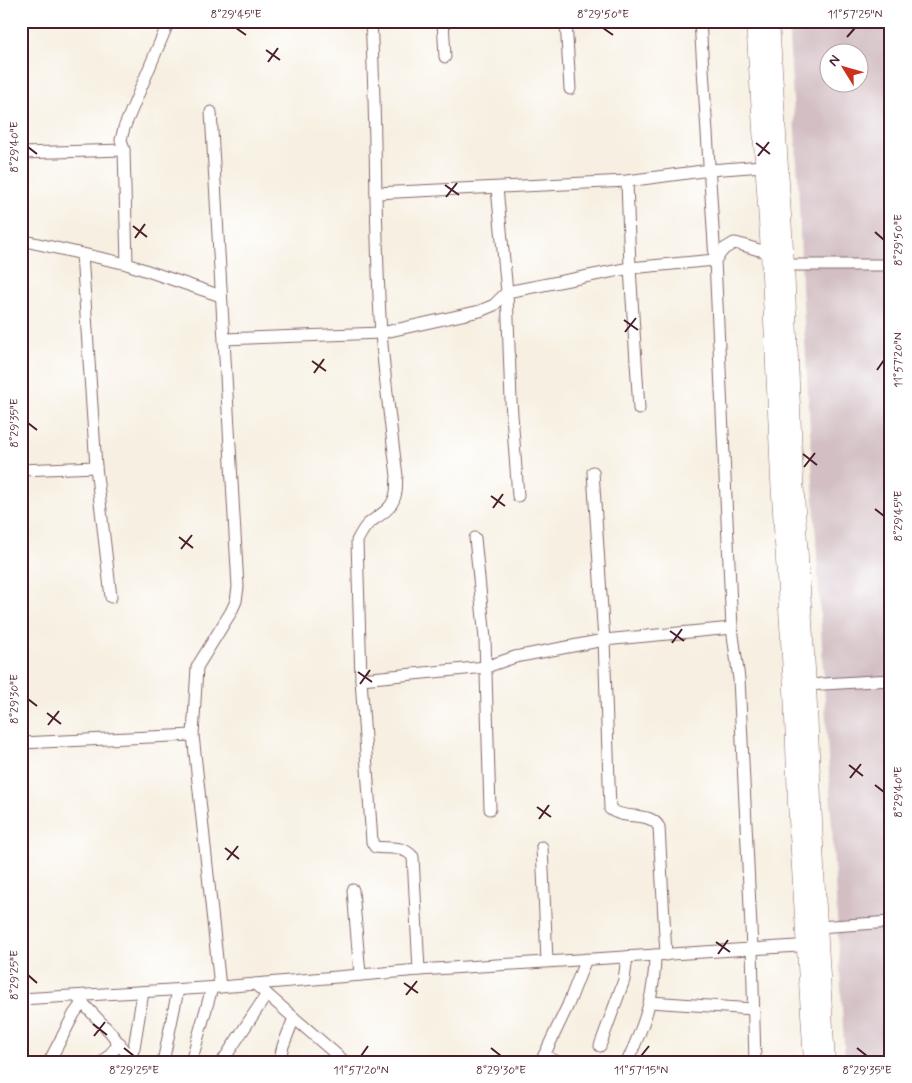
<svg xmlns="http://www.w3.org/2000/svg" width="912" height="1083" font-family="Mynerve,sans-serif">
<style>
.industrial{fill:#d2bec3;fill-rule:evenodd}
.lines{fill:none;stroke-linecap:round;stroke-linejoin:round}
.minor-casing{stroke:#87686b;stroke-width:13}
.primary-casing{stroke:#87686b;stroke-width:19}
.minor{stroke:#fff;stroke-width:11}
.primary{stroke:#fff;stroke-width:18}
.ticks{fill:none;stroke:#4a1f2b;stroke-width:2}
.neatline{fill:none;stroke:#4a1f2b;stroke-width:2}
.ticks-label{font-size:12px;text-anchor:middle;fill:#4a1f2b}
</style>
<rect width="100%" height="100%" fill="#fff"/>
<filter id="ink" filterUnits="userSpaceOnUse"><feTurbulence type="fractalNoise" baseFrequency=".02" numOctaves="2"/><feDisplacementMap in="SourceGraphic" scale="10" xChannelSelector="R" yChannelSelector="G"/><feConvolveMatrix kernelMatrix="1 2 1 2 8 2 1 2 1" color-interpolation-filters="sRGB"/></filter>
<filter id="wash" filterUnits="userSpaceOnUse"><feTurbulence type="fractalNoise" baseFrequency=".0096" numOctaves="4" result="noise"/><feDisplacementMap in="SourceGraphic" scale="20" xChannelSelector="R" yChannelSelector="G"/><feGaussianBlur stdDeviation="1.12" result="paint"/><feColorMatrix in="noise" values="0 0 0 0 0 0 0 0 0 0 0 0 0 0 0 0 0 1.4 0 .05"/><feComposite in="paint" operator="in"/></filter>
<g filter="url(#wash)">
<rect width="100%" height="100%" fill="#f7f0e2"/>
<path class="industrial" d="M788 21H891V1062H845L802 286 798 178ZM830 52H860V82H830Z"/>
</g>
<g filter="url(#ink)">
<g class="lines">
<defs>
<g id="minor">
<path d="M371 21C377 125 374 229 381 333 385 381 391 429 397 476 396 482 397 487 396 492 393 510 380 514 368 524 363 529 360 535 357 541L361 679 372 842 375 847C390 849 403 845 413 857L419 970"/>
<polyline points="443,21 445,57"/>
<polyline points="566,21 570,89"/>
<polyline points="700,21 715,260 732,628 739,679 752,948 755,1062"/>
<polyline points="211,112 238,587 236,601 231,612 197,667 193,735 220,987"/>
<polyline points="21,153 124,150"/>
<polyline points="627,181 630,268 639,409"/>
<polyline points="497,188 507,292 511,401 518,496"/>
<polyline points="376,193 627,181 710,170 763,166"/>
<polyline points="21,240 127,264 221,296"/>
<polyline points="82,254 96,467 111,597"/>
<polyline points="127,264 124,150 121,140 124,128 169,21"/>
<polyline points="785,265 891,265"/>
<path d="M225 339 381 333 480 311 494 305 507 292 630 268 715 260 724 249 734 243C747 245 762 253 775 252"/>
<polyline points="21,470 96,467"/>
<path d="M593 472 604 640 610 809C625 821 649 810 659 827L666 955"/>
<polyline points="475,538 485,639 490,809"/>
<polyline points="361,679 486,667 515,657 604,640 732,628"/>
<polyline points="807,685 891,680"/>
<polyline points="21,743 193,735"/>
<polyline points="542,847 547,961"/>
<polyline points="353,890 360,975"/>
<polyline points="818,927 891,922"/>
<polyline points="255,984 345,1062"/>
<polyline points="76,996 111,1033 133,1062"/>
<polyline points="21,999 220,987 419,970 813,945"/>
<polyline points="650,1002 753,1009"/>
<polyline points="600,1046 624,980 627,957"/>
<polyline points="544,1055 557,1062"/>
<polyline points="130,1058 134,1048 143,992"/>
<polyline points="21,1060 25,1062"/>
<polyline points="49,1062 74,1014 82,1003"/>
<polyline points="103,1062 120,1043"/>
<polyline points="163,1062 178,990"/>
<polyline points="191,1062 212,988"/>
<polyline points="222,1062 267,994"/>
<polyline points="279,1062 283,1046 294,1018"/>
<polyline points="541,1062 568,1005 586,959"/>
<path d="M627 1062C644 1026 655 995 655 955"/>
</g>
<g id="primary">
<polyline points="755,21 770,252 780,479 793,689 797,803 813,1062"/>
<polyline points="770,21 785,265 794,478 807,685 816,891 826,1062"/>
</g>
</defs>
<use href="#minor" class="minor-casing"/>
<use href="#primary" class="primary-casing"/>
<use href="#minor" class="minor"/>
<use href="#primary" class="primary"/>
</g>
</g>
<path class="ticks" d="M236 28 246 35M603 28 613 35M847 37 855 28M266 50 280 60M268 62 278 48M756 143 770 154M28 147 37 154M758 156 769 142M445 185 459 195M446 197 457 183M133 226 147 237M875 232 884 240M135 238 145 224M624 320 638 330M625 332 636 318M312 361 326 371M877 370 884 360M314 373 324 359M28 423 37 430M803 454 817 465M804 467 815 453M491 496 505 506M493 508 503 494M875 509 884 516M179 537 193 548M181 549 192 535M670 631 684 641M672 643 682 629M358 672 372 682M360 684 370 670M28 699 37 706M47 713 61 724M48 725 59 711M849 765 863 776M850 778 861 764M875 785 884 792M537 807 551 817M539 819 549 805M225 848 239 859M227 860 238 846M716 942 730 952M718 954 728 940M28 975 37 983M404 983 418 993M406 995 417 981M93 1024 107 1035M94 1036 105 1022M124 1048 134 1056M491 1048 501 1056M857 1048 867 1056M361 1056 368 1046M641 1056 649 1046"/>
<rect width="912" height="1083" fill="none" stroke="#fff" stroke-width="55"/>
<g transform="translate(844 68) rotate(307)"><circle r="24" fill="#ffffff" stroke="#b7a5aa"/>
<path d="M0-4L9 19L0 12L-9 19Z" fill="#c8321e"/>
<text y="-8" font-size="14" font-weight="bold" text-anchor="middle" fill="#4a1f2b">N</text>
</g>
<rect x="28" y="28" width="856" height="1028" class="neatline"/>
<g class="ticks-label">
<text x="236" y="18">8°29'45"E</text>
<text x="603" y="18">8°29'50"E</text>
<text x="855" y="18">11°57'25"N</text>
<text transform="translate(14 147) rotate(-90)" y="4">8°29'40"E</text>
<text transform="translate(898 240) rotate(-90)" y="4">8°29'50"E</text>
<text transform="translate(898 360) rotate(-90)" y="4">11°57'20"N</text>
<text transform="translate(14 423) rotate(-90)" y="4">8°29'35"E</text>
<text transform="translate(898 516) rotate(-90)" y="4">8°29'45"E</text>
<text transform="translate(14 699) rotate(-90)" y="4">8°29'30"E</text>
<text transform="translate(898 792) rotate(-90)" y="4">8°29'40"E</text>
<text transform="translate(14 975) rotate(-90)" y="4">8°29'25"E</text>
<text x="134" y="1074">8°29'25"E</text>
<text x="361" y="1074">11°57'20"N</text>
<text x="501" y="1074">8°29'30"E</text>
<text x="641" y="1074">11°57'15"N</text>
<text x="867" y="1074">8°29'35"E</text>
</g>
</svg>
